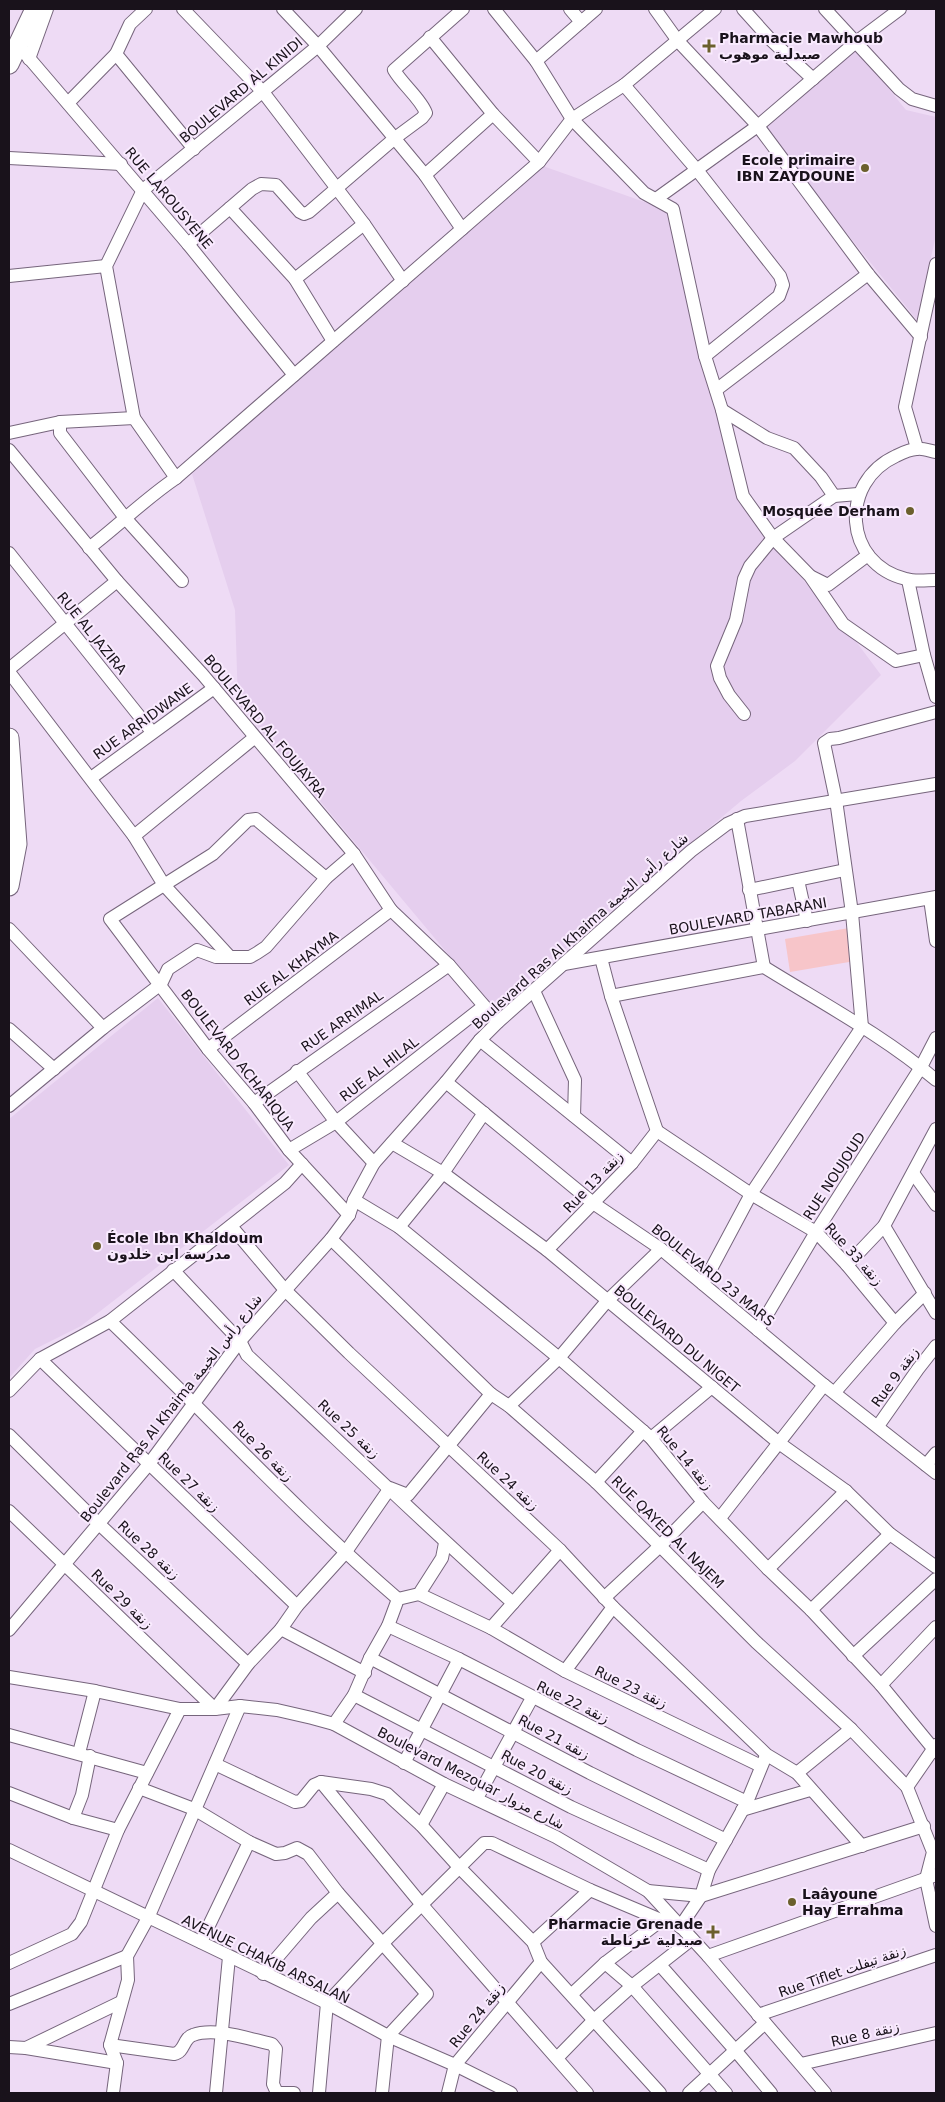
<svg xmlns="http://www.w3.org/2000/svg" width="945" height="2102" font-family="'DejaVu Sans','Noto Sans Arabic',sans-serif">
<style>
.built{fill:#e5ceee}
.green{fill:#f7c5c9}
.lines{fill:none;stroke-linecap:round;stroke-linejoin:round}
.street-casing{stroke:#76657c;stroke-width:14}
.secondary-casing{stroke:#76657c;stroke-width:21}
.street{stroke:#fff;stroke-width:12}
.secondary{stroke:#fff;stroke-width:19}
.poi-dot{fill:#6b602d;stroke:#f9eafe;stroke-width:2}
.labels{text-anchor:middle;stroke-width:4;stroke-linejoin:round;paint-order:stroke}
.poi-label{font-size:14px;font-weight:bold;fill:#19121b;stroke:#f9eafe;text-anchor:start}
.street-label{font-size:14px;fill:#19121b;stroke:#f9eafe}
</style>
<rect width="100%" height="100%" fill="#eedbf5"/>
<g class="built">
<polygon points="853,45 906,110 936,117 936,235 917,320 759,125"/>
<polygon points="540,165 670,211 746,503 775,549 843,624 881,675 795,761 741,801 494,1009 238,703 235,610 192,474 333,341"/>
<polygon points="158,998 289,1165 81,1326 35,1349 9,1378 9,1119"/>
</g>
<polygon class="green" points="849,928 855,961 790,972 785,939"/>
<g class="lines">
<defs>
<g id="street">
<polyline points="183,9 263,92 364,224 403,281"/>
<polyline points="283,9 318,46 425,175 462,229"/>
<polyline points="494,9 536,61 572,119 644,193 673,209 705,356 722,410 743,496 773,538 810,576 843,624 896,661 924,655"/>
<polyline points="570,9 581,22"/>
<polyline points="655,9 678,41 758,126 868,274 921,337"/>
<polyline points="743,9 770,39 813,79"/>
<polyline points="825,9 899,89 912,99 936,106"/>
<polyline points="430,37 493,114 539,162"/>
<polyline points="17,44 188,244 294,375"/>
<polyline points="116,54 194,149"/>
<polyline points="29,59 47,9"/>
<polyline points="536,61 596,9"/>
<polyline points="624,85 697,170 780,276 783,285 779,296 705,356"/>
<polyline points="68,103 116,54 130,24 146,9"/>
<polyline points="9,158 121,164"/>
<polyline points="425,175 493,114"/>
<polyline points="656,199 759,125 856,42 900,9"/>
<polyline points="230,208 295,279 333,341"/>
<path d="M188 244 252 189 261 184 276 185 300 212 304 214 309 212 395 138 422 118 426 113C421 99 402 84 394 70L463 9"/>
<polyline points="9,276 106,266"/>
<polyline points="295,279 364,224"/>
<polyline points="716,390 868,274"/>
<polyline points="722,410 767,438 794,448 821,477 834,496"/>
<polyline points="134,418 106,266 143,190 318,46 356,9"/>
<polyline points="60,422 60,433 126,519 182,581"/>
<polyline points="9,433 60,422 134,418 176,478"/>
<polyline points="917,448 905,407 936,264"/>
<polyline points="9,450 117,581 203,675 354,854 391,910 449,965 498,1022"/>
<path d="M936 452C930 451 923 448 917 449 910 449 902 453 896 456 839 482 843 564 906 579 915 582 927 580 936 580"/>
<path d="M89 548C119 525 145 499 176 478L539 162 572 119 624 85 715 9"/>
<polyline points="9,553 152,732"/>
<polyline points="812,577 828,585 868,555"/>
<polyline points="908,580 924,655 936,697"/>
<polyline points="9,669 117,581"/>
<polyline points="9,672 134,836 164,885 230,957"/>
<polyline points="744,714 729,695 720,678 717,666 736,620 744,579 750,566 773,538 834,496 858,494"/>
<polyline points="91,778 214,688"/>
<polyline points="737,819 764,967"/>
<polyline points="134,836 254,738"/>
<polyline points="326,878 256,819 248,820 213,854 110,919 208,1049 254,1103 289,1150 349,1215"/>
<polyline points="798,880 807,921"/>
<polyline points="749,890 845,870"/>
<polyline points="930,899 936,941"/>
<polyline points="9,929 103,1028"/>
<polyline points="601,958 611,996 657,1131"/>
<polyline points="564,964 936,897"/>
<polyline points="534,991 575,1080 574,1116"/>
<path d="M611 996 764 967C822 1003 884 1036 936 1080"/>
<polyline points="9,1029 54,1069"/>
<polyline points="480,1040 632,1163"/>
<polyline points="208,1049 391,910"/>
<polyline points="297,1071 336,1122 374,1163"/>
<polyline points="446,1082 593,1203 661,1249 824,1385 936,1473"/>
<polyline points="254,1103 449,965"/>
<polyline points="9,1106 103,1028 161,984 168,969 197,950 216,957 250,957 257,953 266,947 326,878 354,854"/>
<polyline points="657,1131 751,1194 816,1232 847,1265 895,1323 835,1392"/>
<polyline points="392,1143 443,1173 547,1250 779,1443 846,1491 890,1534 936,1567"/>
<polyline points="289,1150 336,1122 484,1006"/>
<polyline points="913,1173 936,1205"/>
<polyline points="354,1200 399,1227 559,1358 651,1438 703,1502 768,1569 811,1610 881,1685 936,1752"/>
<polyline points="231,1226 285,1290 349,1353 560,1550 613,1607 767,1755 797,1773 862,1846"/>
<polyline points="884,1226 936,1313"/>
<polyline points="399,1227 443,1173 484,1113"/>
<polyline points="331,1239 491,1394 509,1406 596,1482 756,1642 851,1729 907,1787 933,1852 926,1879 936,1926"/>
<polyline points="547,1250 632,1163 657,1131"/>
<polyline points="847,1265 884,1226 936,1129"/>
<path d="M173 1270 240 1341 247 1355C336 1438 423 1523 513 1603"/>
<polyline points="703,1284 751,1194 862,1027 852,913 836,800 824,743 830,739 839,738 936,712"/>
<path d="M110 1321C206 1413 297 1512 398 1599"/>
<polyline points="895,1323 925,1293"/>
<polyline points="758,1330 816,1232 921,1067 936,1038"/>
<polyline points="40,1359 297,1606"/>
<polyline points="9,1391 40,1359 110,1321 285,1183 302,1164"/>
<polyline points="509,1406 559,1358 607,1301 661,1249"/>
<polyline points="878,1426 918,1369 936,1346"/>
<polyline points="9,1435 99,1524 248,1664"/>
<polyline points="651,1438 712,1387"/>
<polyline points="926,1465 936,1453"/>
<polyline points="596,1482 643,1431"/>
<polyline points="9,1511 215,1709 248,1664 281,1629 297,1606 345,1553 390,1488 408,1495 491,1394"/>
<polyline points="720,1518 824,1385"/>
<polyline points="768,1569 846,1491"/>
<polyline points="419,1594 491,1628 560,1550"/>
<polyline points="604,1598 661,1545 703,1502"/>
<polyline points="811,1610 890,1534"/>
<polyline points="388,1626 459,1659 637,1750 747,1802"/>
<polyline points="491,1628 565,1671 761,1766"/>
<polyline points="281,1629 365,1673"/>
<polyline points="9,1630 149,1464 240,1341 331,1239 349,1215 354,1200 374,1163 446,1082 480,1040 498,1022 691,851 727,824 745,816 936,784"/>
<polyline points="853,1656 936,1579"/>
<polyline points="370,1658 590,1773 726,1840"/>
<polyline points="565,1671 613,1607"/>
<polyline points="9,1677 95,1691 180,1709 215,1709 240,1706 277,1710 312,1718 334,1724 444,1784 556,1837 648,1891 708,1956 825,2093"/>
<polyline points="881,1685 936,1627"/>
<polyline points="354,1695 571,1807 709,1870"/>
<polyline points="334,1724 354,1695 370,1658 388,1626 398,1599 419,1594 442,1558 445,1543"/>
<polyline points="9,1735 147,1773"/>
<polyline points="79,1753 95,1691"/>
<polyline points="404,1763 459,1659"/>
<polyline points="215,1764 295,1802 301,1801 314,1785 321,1782 371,1789 387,1794 421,1825 459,1867 533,1942 541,1962 660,2093"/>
<polyline points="797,1773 851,1729"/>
<polyline points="321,1782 422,1905 587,2093"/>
<polyline points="907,1787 936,1745"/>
<polyline points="139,1788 194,1809 249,1842 276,1854 285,1853 297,1848 308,1854 338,1893 427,1994 388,2036 382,2093"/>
<polyline points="9,1793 73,1818 118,1830"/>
<polyline points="477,1798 532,1698"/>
<polyline points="742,1810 810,1790"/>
<polyline points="73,1818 82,1795 90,1756"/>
<polyline points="421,1825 444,1784"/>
<polyline points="9,1850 327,2003 388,2036 455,2065 511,2093"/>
<polyline points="648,1891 701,1896 924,1826"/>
<polyline points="680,1927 701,1896 709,1870 747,1802 765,1758"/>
<polyline points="201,1942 249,1842"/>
<polyline points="533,1942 590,1890"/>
<polyline points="708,1956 936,1875"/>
<polyline points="9,1963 72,1934 81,1922 118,1830 180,1709"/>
<polyline points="605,1963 632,1986 726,2093"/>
<polyline points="660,1965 735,2050 771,2093"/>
<polyline points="263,1974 311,1918 338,1893"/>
<polyline points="572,1994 605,1963 667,1916"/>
<polyline points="9,2004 127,1956"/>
<polyline points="758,2015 936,1955"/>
<path d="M110 2045 174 2054C185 2052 183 2038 193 2035 215 2027 249 2039 272 2044L276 2049 273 2084 277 2093H294"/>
<polyline points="9,2047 26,2048 117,2063"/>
<polyline points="26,2048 121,2002"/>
<polyline points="557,2058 593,2021 632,1986 692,1939"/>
<polyline points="801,2064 936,2033"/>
<polyline points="113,2093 117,2063 110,2045 128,1980 127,1956 148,1918 240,1706"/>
<polyline points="216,2093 229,1957"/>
<polyline points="319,2093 327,2003 383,1943 484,1843 492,1843 590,1890 661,1920"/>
<polyline points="448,2093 455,2065 541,1962"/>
<polyline points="689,2093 765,2023"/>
</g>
<g id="secondary">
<polyline points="9,64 35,9"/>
<polyline points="9,738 17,844 9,886"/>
</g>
</defs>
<use href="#street" class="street-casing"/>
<use href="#secondary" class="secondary-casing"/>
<use href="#street" class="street"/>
<use href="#secondary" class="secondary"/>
</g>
<g class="poi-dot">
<path d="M706.5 38.5h5v5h5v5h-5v5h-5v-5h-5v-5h5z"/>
<circle cx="865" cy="168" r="5"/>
<circle cx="910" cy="511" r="5"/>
<circle cx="97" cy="1246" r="5"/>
<circle cx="792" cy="1902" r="5"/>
<path d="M710.5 1924.5h5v5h5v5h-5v5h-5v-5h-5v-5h5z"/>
</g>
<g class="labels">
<g class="poi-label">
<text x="719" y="43">Pharmacie Mawhoub<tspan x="719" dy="16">صيدلية موهوب</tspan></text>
<text x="855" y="165" text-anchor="end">Ecole primaire<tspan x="855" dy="16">IBN ZAYDOUNE</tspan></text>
<text x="900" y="516" text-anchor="end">Mosquée Derham</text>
<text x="107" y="1243">École Ibn Khaldoum<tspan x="107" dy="16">مدرسة ابن خلدون</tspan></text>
<text x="802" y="1899">Laâyoune<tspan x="802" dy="16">Hay Errahma</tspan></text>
<text x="703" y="1929" text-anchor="end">Pharmacie Grenade<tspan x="703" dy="16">صيدلية غرناطة</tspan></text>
</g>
<g class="street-label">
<text transform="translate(241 90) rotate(-40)" y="5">BOULEVARD AL KINIDI</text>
<text transform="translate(169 198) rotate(50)" y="5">RUE LAROUSYENE</text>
<text transform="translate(92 633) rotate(51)" y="5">RUE AL JAZIRA</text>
<text transform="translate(143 721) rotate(-36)" y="5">RUE ARRIDWANE</text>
<text transform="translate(265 726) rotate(50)" y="5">BOULEVARD AL FOUJAYRA</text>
<text transform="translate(748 916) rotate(-10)" y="5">BOULEVARD TABARANI</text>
<text transform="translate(580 931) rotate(-42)" y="5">Boulevard Ras Al Khaima شارع رأس الخيمة</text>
<text transform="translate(291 968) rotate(-37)" y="5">RUE AL KHAYMA</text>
<text transform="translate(342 1021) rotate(-35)" y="5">RUE ARRIMAL</text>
<text transform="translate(238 1060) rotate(52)" y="5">BOULEVARD ACHARIQUA</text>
<text transform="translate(379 1069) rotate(-38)" y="5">RUE AL HILAL</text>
<text transform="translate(834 1176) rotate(-57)" y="5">RUE NOUJOUD</text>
<text transform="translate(593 1182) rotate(-46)" y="5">Rue 13 زنقة</text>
<text transform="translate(854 1254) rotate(48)" y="5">Rue 33 زنقة</text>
<text transform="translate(713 1275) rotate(39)" y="5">BOULEVARD 23 MARS</text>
<text transform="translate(677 1339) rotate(40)" y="5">BOULEVARD DU NIGET</text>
<text transform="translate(895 1377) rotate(-54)" y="5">Rue 9 زنقة</text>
<text transform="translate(171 1408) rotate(-52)" y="5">Boulevard Ras Al Khaima شارع رأس الخيمة</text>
<text transform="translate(349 1429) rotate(43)" y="5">Rue 25 زنقة</text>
<text transform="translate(263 1451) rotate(45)" y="5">Rue 26 زنقة</text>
<text transform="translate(685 1458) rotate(50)" y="5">Rue 14 زنقة</text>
<text transform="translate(508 1481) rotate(43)" y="5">Rue 24 زنقة</text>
<text transform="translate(189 1482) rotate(44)" y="5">Rue 27 زنقة</text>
<text transform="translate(668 1532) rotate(45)" y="5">RUE QAYED AL NAJEM</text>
<text transform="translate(149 1550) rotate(43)" y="5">Rue 28 زنقة</text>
<text transform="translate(122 1599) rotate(44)" y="5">Rue 29 زنقة</text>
<text transform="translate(631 1687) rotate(26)" y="5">Rue 23 زنقة</text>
<text transform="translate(573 1702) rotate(26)" y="5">Rue 22 زنقة</text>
<text transform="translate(554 1737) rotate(28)" y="5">Rue 21 زنقة</text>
<text transform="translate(537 1772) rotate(28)" y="5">Rue 20 زنقة</text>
<text transform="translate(471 1778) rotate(27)" y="5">Boulevard Mezouar شارع مزوار</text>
<text transform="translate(266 1959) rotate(26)" y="5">AVENUE CHAKIB ARSALAN</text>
<text transform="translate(842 1971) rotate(-19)" y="5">Rue Tiflet زنقة تيفلت</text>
<text transform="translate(477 2015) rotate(-51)" y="5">Rue 24 زنقة</text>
<text transform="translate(865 2034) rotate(-13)" y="5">Rue 8 زنقة</text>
</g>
</g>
<rect width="945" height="2102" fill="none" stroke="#19121b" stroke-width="20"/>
</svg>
